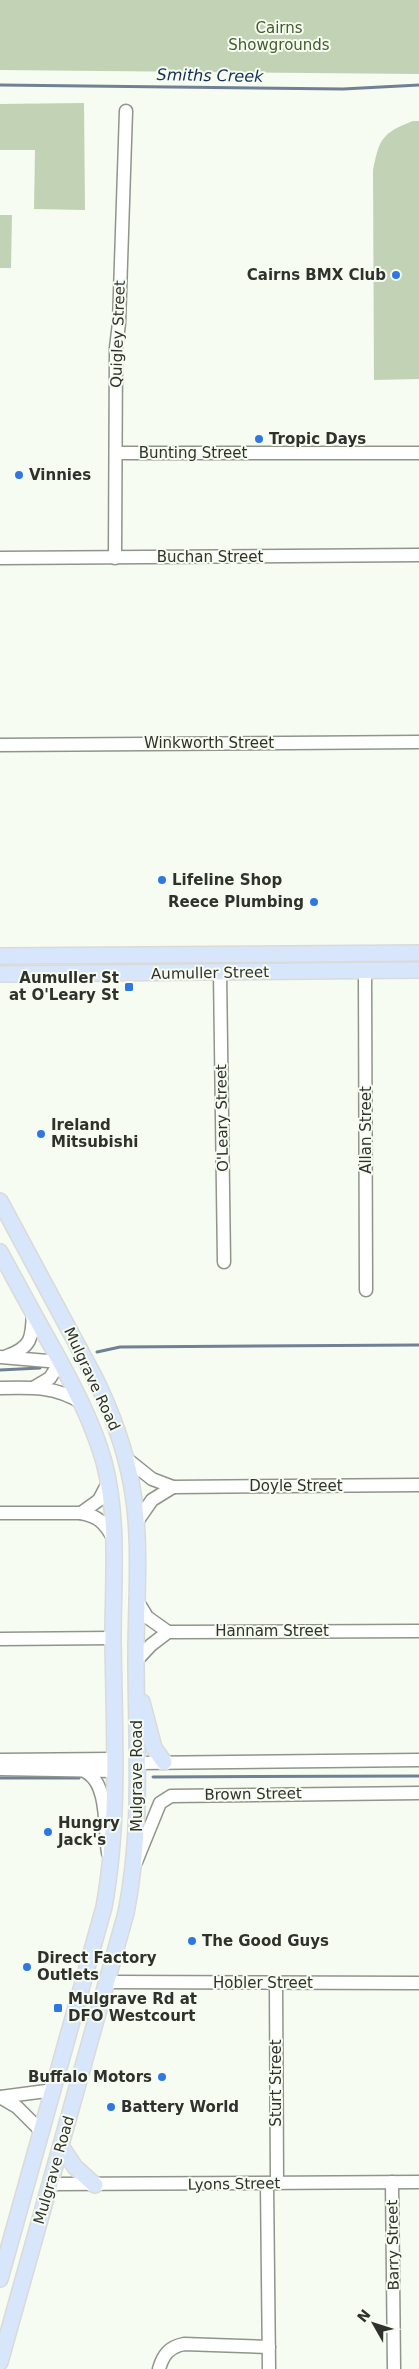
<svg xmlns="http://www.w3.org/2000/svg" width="419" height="2369" font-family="'DejaVu Sans',sans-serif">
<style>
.green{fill:#c2d2b5}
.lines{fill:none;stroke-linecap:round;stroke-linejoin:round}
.stream{stroke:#728095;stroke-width:3}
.minor-casing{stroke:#8f958b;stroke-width:15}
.major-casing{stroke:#dadad9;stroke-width:18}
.minor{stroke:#fff;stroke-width:12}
.major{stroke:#d8e6fb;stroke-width:15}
.poi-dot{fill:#2f78e4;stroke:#f6fcf1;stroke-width:2}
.labels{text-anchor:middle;stroke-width:4;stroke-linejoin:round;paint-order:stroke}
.park-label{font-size:15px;fill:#435c2a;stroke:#f6fcf1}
.poi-label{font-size:15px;font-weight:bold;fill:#2f312d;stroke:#f6fcf1;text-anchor:start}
.street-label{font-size:15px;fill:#2f312d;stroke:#f6fcf1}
.water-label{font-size:16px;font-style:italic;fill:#142f57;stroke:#f6fcf1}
</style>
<rect width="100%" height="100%" fill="#f6fcf1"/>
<g class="green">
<polygon points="0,0 419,0 419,74 0,70"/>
<polygon points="84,103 85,210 34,209 35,150 0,150 0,104"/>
<path d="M413 121H419V379L374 380 373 170C379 139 382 133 413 121Z"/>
<polygon points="0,215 12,215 11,268 0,268"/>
</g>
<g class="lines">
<g class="stream">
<polyline points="0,85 343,89 419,85"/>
<polyline points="97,1352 120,1347 419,1345"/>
<polyline points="0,1370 40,1368"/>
<polyline points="153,1777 419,1776"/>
<polyline points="0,1778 79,1778"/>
</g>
<defs>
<g id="minor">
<polyline points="116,453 419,453"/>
<polyline points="0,558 419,555"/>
<polyline points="115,558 116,348 119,323 126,111"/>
<polyline points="0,745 419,742"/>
<polyline points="365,971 366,1290"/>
<polyline points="220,973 224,1262"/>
<path d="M7 1356C32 1347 32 1338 33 1312"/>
<polyline points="0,1357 60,1362 50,1378 35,1387"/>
<path d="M0 1388C30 1387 56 1386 82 1403"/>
<polyline points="127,1459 152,1479 173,1487 419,1485"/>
<path d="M0 1513H81C98 1516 105 1523 113 1538"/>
<polyline points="81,1513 99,1500 108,1483"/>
<polyline points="136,1523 152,1500 173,1487"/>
<polyline points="136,1599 147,1617 168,1632"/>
<polyline points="0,1639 113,1638"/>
<polyline points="136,1661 151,1645 168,1632 419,1631"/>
<polyline points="0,1760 114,1759"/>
<polyline points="138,1763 419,1760"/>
<polyline points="0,1769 114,1771"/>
<path d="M86 1772C109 1784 104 1830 108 1853"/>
<polyline points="136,1862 160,1803 171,1796 419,1793"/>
<polyline points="107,1982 419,1983"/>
<polyline points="276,1983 277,2183"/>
<polyline points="0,2097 17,2107 42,2132"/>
<polyline points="0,2097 54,2090"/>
<polyline points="392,2182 394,2369"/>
<polyline points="50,2184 419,2182"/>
<polyline points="267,2184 269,2369"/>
<path d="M159 2369C163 2355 169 2347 184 2344L269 2347"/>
</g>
<g id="major">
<polyline points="0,956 419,953"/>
<polyline points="0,974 419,970"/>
<path d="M0 1201 95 1378C111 1411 124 1445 131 1482 142 1538 136 1599 136 1656 136 1742 143 1828 126 1913L0 2362"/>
<path d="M0 1252C18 1285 36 1319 55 1352 74 1387 93 1423 104 1462 119 1519 113 1581 113 1639 114 1728 120 1819 104 1907L0 2279"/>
<polyline points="142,1702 154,1748 164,1762"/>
<polyline points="61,2146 75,2167 95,2185"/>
</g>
</defs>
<use href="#minor" class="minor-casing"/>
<use href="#major" class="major-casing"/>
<use href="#minor" class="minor"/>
<use href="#major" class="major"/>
</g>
<g class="poi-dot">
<circle cx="396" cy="275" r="5"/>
<circle cx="259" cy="439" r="5"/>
<circle cx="19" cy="475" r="5"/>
<circle cx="162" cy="880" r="5"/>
<circle cx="314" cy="902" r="5"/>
<rect x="124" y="982" width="10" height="10" rx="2.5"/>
<circle cx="41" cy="1134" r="5"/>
<circle cx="48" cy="1832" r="5"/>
<circle cx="192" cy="1941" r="5"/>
<circle cx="27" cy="1967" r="5"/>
<rect x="53" y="2003" width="10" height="10" rx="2.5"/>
<circle cx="162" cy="2077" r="5"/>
<circle cx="111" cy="2107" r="5"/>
</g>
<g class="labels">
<g class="park-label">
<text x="279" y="33">Cairns<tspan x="279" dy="17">Showgrounds</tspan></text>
</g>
<g class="poi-label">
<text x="386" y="280" text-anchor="end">Cairns BMX Club</text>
<text x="269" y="444">Tropic Days</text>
<text x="29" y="480">Vinnies</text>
<text x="172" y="885">Lifeline Shop</text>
<text x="304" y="907" text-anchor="end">Reece Plumbing</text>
<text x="119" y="983" text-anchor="end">Aumuller St<tspan x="119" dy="17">at O'Leary St</tspan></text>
<text x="51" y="1130">Ireland<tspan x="51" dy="17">Mitsubishi</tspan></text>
<text x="58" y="1828">Hungry<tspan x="58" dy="17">Jack's</tspan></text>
<text x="202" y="1946">The Good Guys</text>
<text x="37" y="1963">Direct Factory<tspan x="37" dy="17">Outlets</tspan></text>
<text x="68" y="2004">Mulgrave Rd at<tspan x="68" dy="17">DFO Westcourt</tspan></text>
<text x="152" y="2082" text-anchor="end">Buffalo Motors</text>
<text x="121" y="2112">Battery World</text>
</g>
<g class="street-label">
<text transform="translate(118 334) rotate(-88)" y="5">Quigley Street</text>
<text x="193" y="458">Bunting Street</text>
<text x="210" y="562">Buchan Street</text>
<text x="209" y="748">Winkworth Street</text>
<text transform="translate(210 973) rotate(-1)" y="5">Aumuller Street</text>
<text transform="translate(222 1118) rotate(-91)" y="5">O'Leary Street</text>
<text transform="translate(366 1130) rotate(-90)" y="5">Allan Street</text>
<text transform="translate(92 1379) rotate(65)" y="5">Mulgrave Road</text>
<text x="296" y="1491">Doyle Street</text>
<text x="272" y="1636">Hannam Street</text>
<text transform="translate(137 1776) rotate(-90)" y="5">Mulgrave Road</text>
<text transform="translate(253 1794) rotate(-1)" y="5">Brown Street</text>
<text x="263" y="1988">Hobler Street</text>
<text transform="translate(276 2083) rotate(-90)" y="5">Sturt Street</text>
<text transform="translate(54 2170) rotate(-74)" y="5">Mulgrave Road</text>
<text transform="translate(234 2184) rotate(-1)" y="5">Lyons Street</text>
<text transform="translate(393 2245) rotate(-91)" y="5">Barry Street</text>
</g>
<g class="water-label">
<text transform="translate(210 75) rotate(1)" y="6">Smiths Creek</text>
</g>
</g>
<g transform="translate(374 2324) rotate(309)" stroke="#f6fcf1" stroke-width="4" paint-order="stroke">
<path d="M0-4L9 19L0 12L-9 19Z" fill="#2f312d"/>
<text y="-8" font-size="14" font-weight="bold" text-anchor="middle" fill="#2f312d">N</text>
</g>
</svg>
